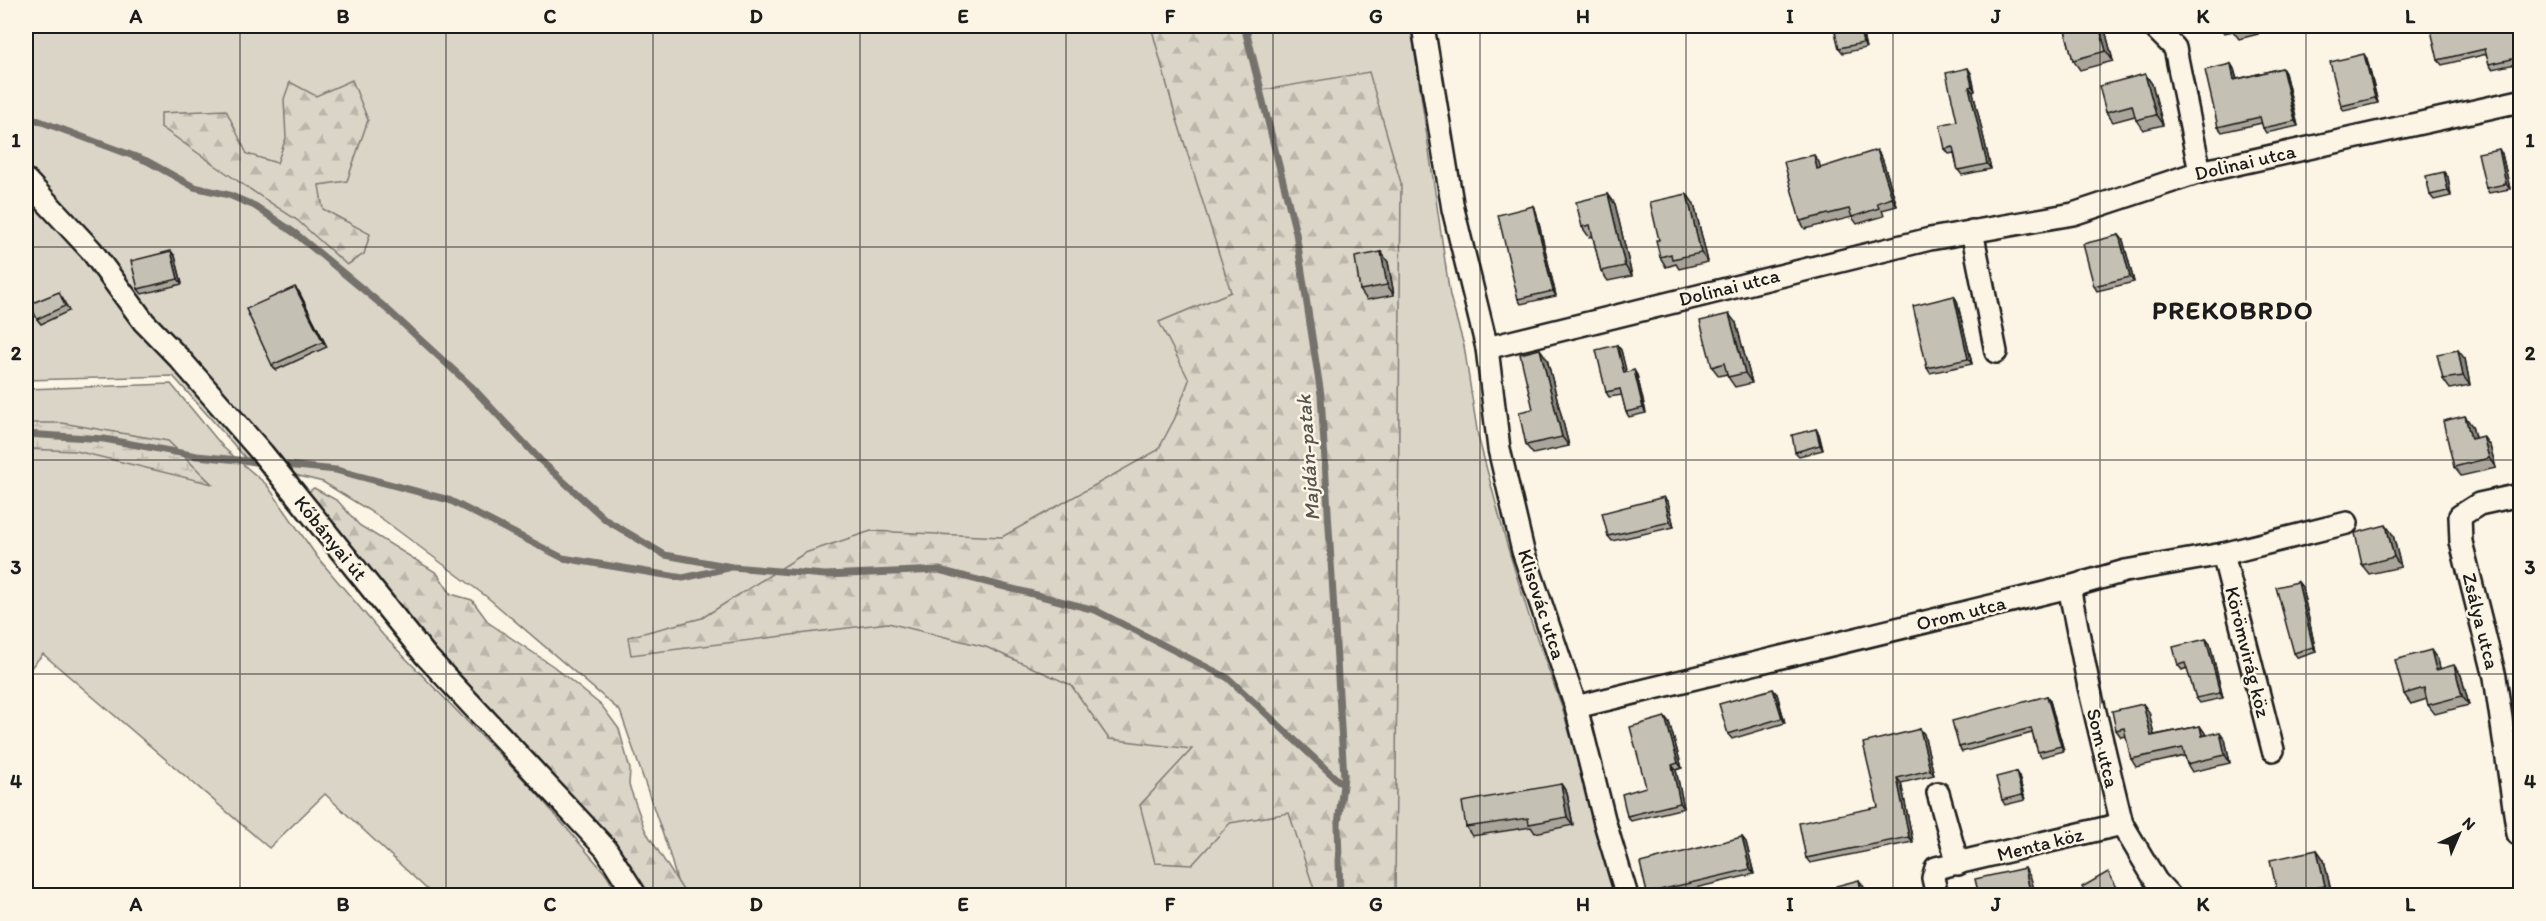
<svg xmlns="http://www.w3.org/2000/svg" width="2546" height="921" font-family="Itim,sans-serif">
<style>
.grass{fill:#dbd5c8;stroke:#7c7872;stroke-width:1.5}
.forest{fill:url(#forest-firs);stroke:#7c7872;stroke-width:1.5}
.wetland{fill:url(#wetland-marsh);stroke:#7c7872;stroke-width:1.5}
.lines{fill:none;stroke-linecap:round;stroke-linejoin:round}
.stream{stroke:#75726c;stroke-width:7}
.minor-casing{stroke:#1c1c1c;stroke-width:26}
.minor{stroke:#fcf5e5;stroke-width:21}
.wall{fill:#a9a59a;stroke:#1c1c1c;stroke-width:1.5}
.shaded-wall{fill:#89867d;stroke:#1c1c1c;stroke-width:1.5}
.building{fill:#c4c0b3;stroke:#1c1c1c;stroke-width:1.5}
.grid{fill:none;stroke:#1c1c1c;stroke-width:1.5;stroke-opacity:0.55}
.labels{text-anchor:middle;stroke-width:5;stroke-linejoin:round;paint-order:stroke}
.street-label{font-size:20px;fill:#1c1c1c;stroke:#fcf5e5}
.water-label{font-size:21px;font-style:italic;fill:#575551;stroke:#fcf5e5}
.district-label{font-size:26px;font-weight:bold;letter-spacing:1.5px;fill:#1c1c1c;stroke:#fcf5e5}
.neatline{fill:none;stroke:#1c1c1c;stroke-width:2}
.grid-label{font-size:20px;text-anchor:middle;font-weight:bold;fill:#1c1c1c}
</style>
<defs>
<pattern id="forest-firs" width="22" height="20" patternUnits="userSpaceOnUse" patternTransform="scale(1.5)"><rect width="22" height="20" fill="#dbd5c8"/><path d="M5 1l3.5 6h-7zM16 11l3.5 6h-7z" fill="#bbb6ab"/></pattern>
<pattern id="wetland-marsh" width="20" height="14" patternUnits="userSpaceOnUse" patternTransform="scale(1.5)"><rect width="20" height="14" fill="#dbd5c8"/><path d="M1 5h8M5 5V1M11 12h8M15 12V8" fill="none" stroke="#bbb6ab"/></pattern>
</defs>
<rect width="100%" height="100%" fill="#fcf5e5"/>
<filter id="ink" filterUnits="userSpaceOnUse"><feTurbulence type="fractalNoise" baseFrequency=".0167" numOctaves="2"/><feDisplacementMap in="SourceGraphic" scale="12" xChannelSelector="R" yChannelSelector="G"/><feConvolveMatrix kernelMatrix="1 2 1 2 8 2 1 2 1" color-interpolation-filters="sRGB"/></filter>
<g filter="url(#ink)">
<g class="grass">
<polygon points="26,26 1411,26 1450,296 1464,346 1478,436 1507,545 1530,619 1561,704 1617,895 681,895 669,852 620,711 487,597 381,518 323,482 251,464 173,376 26,380"/>
<polygon points="171,384 224,448 267,485 318,558 383,635 533,789 605,873 619,895 433,895 325,794 269,848 43,654 26,673 26,389"/>
</g>
<g class="forest">
<polygon points="1151,26 1248,26 1264,90 1369,72 1401,183 1395,895 1316,895 1289,813 1230,823 1192,865 1155,863 1140,805 1192,749 1109,739 1071,685 986,647 888,623 631,655 628,637 702,618 805,553 871,531 1002,537 1158,450 1175,418 1189,380 1159,322 1231,292 1173,107"/>
<polygon points="352,80 368,120 347,181 319,185 323,209 370,234 364,254 347,265 297,220 242,184 161,127 161,113 226,110 247,154 277,163 286,138 284,99 290,82 316,96"/>
<polygon points="314,488 338,501 359,525 437,573 451,594 472,600 489,623 553,666 602,706 619,729 630,769 629,785 645,830 686,895 646,895 304,495"/>
</g>
<polygon class="wetland" points="26,423 62,423 168,441 212,484 76,451 26,449"/>
<g class="lines">
<g class="stream">
<polyline points="1244,26 1296,233 1321,395 1344,777 1338,824 1340,896"/>
<polyline points="26,116 147,161 194,187 229,195 255,206 296,234 388,310 471,386 540,460 606,520 665,555 732,567 825,575 939,570 1095,610 1228,678 1343,785"/>
<polyline points="26,434 104,439 197,456 259,462"/>
<polyline points="286,465 336,470 449,500 563,558 683,578 728,568"/>
</g>
<defs>
<g id="minor">
<polyline points="1423,26 1453,209 1487,348 1499,449 1523,551 1576,707 1605,823 1627,896"/>
<polyline points="2153,26 2175,48 2200,172"/>
<polyline points="26,180 91,250 144,322 180,359 263,454 426,656 606,849 636,896"/>
<polyline points="1972,231 1996,352"/>
<polyline points="1487,348 1930,239 2073,214 2200,172 2520,101"/>
<polyline points="2223,554 2273,750"/>
<polyline points="2069,587 2089,687 2122,824 2156,881 2170,896"/>
<polyline points="1576,707 2069,587 2125,571 2223,554 2347,523"/>
<polyline points="1938,793 1958,864"/>
<polyline points="2518,834 2495,677 2461,542 2460,516 2479,504 2520,495"/>
<polyline points="1937,896 1933,878 1936,868 2122,824"/>
</g>
</defs>
<use href="#minor" class="minor-casing"/>
<use href="#minor" class="minor"/>
</g>
<g class="wall">
<polygon points="2064,26 2104,26 2113,61 2080,70 2073,60"/>
<polygon points="2219,26 2252,26 2258,34 2239,39 2233,31 2224,33"/>
<polygon points="2511,26 2520,63 2492,69 2489,64 2487,54 2442,65 2438,60"/>
<polygon points="1862,31 1866,48 1843,53 1839,48"/>
<polygon points="2367,59 2378,103 2344,111 2341,106"/>
<polygon points="2231,64 2234,69 2237,79 2282,68 2285,73 2298,126 2266,133 2263,128 2262,123 2222,132 2218,127"/>
<polygon points="1971,73 1975,91 1973,92 1991,169 1962,175 1958,170 1954,153 1949,154 1945,149 1957,121"/>
<polygon points="2145,74 2152,84 2163,125 2143,130 2136,120 2135,116 2113,122 2106,112"/>
<polygon points="2502,154 2510,189 2489,193 2486,188"/>
<polygon points="1882,158 1897,206 1882,210 1884,216 1857,224 1852,217 1805,229 1800,221 1819,162 1820,168"/>
<polygon points="2448,177 2451,196 2434,200 2430,195"/>
<polygon points="1608,194 1615,204 1632,276 1608,281 1601,271 1593,236 1589,237 1582,227"/>
<polygon points="1694,204 1708,262 1679,269 1676,264 1666,267 1660,257 1659,240"/>
<polygon points="1533,206 1536,211 1556,296 1521,304 1518,299"/>
<polygon points="2119,235 2123,240 2134,282 2097,291 2094,286"/>
<polygon points="1381,252 1388,262 1394,295 1367,300 1360,290"/>
<polygon points="175,256 182,284 142,294 138,289"/>
<polygon points="299,292 327,347 276,370 272,365"/>
<polygon points="1954,296 1957,301 1972,364 1930,373 1927,368"/>
<polygon points="62,297 69,311 41,324 37,319"/>
<polygon points="1736,323 1752,383 1735,387 1728,377 1727,374 1719,376 1712,367"/>
<polygon points="1617,345 1621,350 1626,372 1637,375 1646,413 1629,417 1626,412 1622,395 1609,397 1606,392"/>
<polygon points="1547,359 1569,446 1533,454 1526,445"/>
<polygon points="2465,359 2470,385 2450,389 2443,379"/>
<polygon points="2472,426 2475,438 2490,446 2496,468 2461,476 2454,467"/>
<polygon points="1816,429 1819,434 1823,450 1799,456 1795,452"/>
<polygon points="1668,502 1674,527 1612,541 1608,536"/>
<polygon points="2393,535 2401,567 2369,574 2362,565"/>
<polygon points="2298,582 2302,587 2316,652 2298,658 2294,653"/>
<polygon points="2206,639 2210,644 2223,698 2200,703 2196,698 2187,668 2182,670 2178,665"/>
<polygon points="2438,660 2440,669 2461,675 2469,705 2435,714 2428,705 2427,699 2411,704 2404,694"/>
<polygon points="1777,694 1785,723 1732,739 1728,734"/>
<polygon points="2047,696 2050,701 2064,751 2041,757 2038,752 2032,733 1962,752 1959,747"/>
<polygon points="2143,704 2149,712 2154,735 2200,726 2206,735 2225,739 2230,763 2192,772 2187,764 2185,756 2136,767 2131,759 2126,736 2121,737 2116,730"/>
<polygon points="1665,717 1669,722 1682,768 1676,770 1684,808 1631,821 1627,816 1646,787"/>
<polygon points="1920,729 1924,734 1934,775 1901,783 1913,842 1810,863 1806,858 1878,807"/>
<polygon points="2016,772 2019,777 2025,800 2005,805 2002,800"/>
<polygon points="1561,784 1567,793 1573,825 1535,833 1531,827 1472,836 1466,827"/>
<polygon points="1742,837 1746,842 1754,874 1662,896 1649,896 1647,893"/>
<polygon points="2317,850 2324,860 2332,896 2278,896"/>
</g>
<g class="shaded-wall">
<polygon points="1859,26 1862,31 1866,48 1863,43"/>
<polygon points="2099,26 2104,26 2113,61 2106,51"/>
<polygon points="2509,26 2511,26 2520,63 2517,58"/>
<polygon points="2364,54 2367,59 2378,103 2375,98"/>
<polygon points="2231,64 2234,69 2238,85 2234,80"/>
<polygon points="1968,68 1971,73 1975,91 1972,86"/>
<polygon points="2282,68 2285,73 2298,126 2295,121"/>
<polygon points="2145,74 2152,84 2163,125 2156,115"/>
<polygon points="1969,87 1973,92 1991,169 1987,164"/>
<polygon points="2499,149 2502,154 2510,189 2506,184"/>
<polygon points="1877,150 1882,158 1897,206 1892,198"/>
<polygon points="1814,155 1819,162 1823,176 1817,169"/>
<polygon points="2444,172 2448,177 2451,196 2448,191"/>
<polygon points="1608,194 1615,204 1632,276 1625,266"/>
<polygon points="1687,194 1694,204 1708,262 1701,253"/>
<polygon points="1533,206 1536,211 1556,296 1553,291"/>
<polygon points="2119,235 2123,240 2134,282 2130,277"/>
<polygon points="171,251 175,256 182,284 178,279"/>
<polygon points="1381,252 1388,262 1394,295 1387,285"/>
<polygon points="295,287 299,292 327,347 323,342"/>
<polygon points="1954,296 1957,301 1972,364 1968,359"/>
<polygon points="1729,314 1736,323 1752,383 1745,373"/>
<polygon points="1617,345 1621,350 1628,378 1624,373"/>
<polygon points="1540,349 1547,359 1569,446 1562,437"/>
<polygon points="2458,350 2465,359 2470,385 2463,376"/>
<polygon points="1634,370 1637,375 1646,413 1643,408"/>
<polygon points="2465,416 2472,426 2478,449 2471,439"/>
<polygon points="1816,429 1819,434 1823,450 1820,445"/>
<polygon points="2483,436 2490,446 2496,468 2489,458"/>
<polygon points="1664,497 1668,502 1674,527 1670,522"/>
<polygon points="2386,525 2393,535 2401,567 2394,557"/>
<polygon points="2298,582 2302,587 2316,652 2313,647"/>
<polygon points="2206,639 2210,644 2223,698 2220,693"/>
<polygon points="2431,650 2438,660 2443,680 2436,670"/>
<polygon points="2454,665 2461,675 2469,705 2462,696"/>
<polygon points="1773,689 1777,694 1785,723 1782,718"/>
<polygon points="2047,696 2050,701 2064,751 2061,746"/>
<polygon points="2143,704 2149,712 2156,744 2151,736"/>
<polygon points="1665,717 1669,722 1682,768 1678,763"/>
<polygon points="2200,726 2205,733 2208,744 2202,736"/>
<polygon points="1920,729 1924,734 1934,775 1930,770"/>
<polygon points="2220,732 2225,739 2230,763 2225,755"/>
<polygon points="1672,765 1676,770 1684,808 1680,803"/>
<polygon points="2016,772 2019,777 2025,800 2022,795"/>
<polygon points="1897,778 1901,783 1913,842 1909,837"/>
<polygon points="1561,784 1567,793 1573,825 1567,817"/>
<polygon points="1742,837 1746,842 1754,874 1750,869"/>
<polygon points="2317,850 2324,860 2332,896 2325,886"/>
<polygon points="2025,868 2031,878 2036,896 2031,896"/>
<polygon points="1859,880 1866,890 1867,896 1862,896"/>
<polygon points="2452,887 2457,894 2457,896 2454,896"/>
</g>
<g class="building">
<polygon points="1859,26 1863,43 1839,48 1835,32"/>
<polygon points="2064,26 2099,26 2106,51 2073,60"/>
<polygon points="2231,26 2250,26 2232,30"/>
<polygon points="2430,26 2509,26 2517,58 2489,64 2485,49 2438,60"/>
<polygon points="2364,54 2375,98 2341,106 2330,62"/>
<polygon points="2231,64 2234,80 2282,68 2295,121 2263,128 2260,117 2218,127 2205,70"/>
<polygon points="1968,68 1972,86 1969,87 1987,164 1958,170 1953,147 1945,149 1940,125 1957,121 1946,73"/>
<polygon points="2145,74 2156,115 2136,120 2132,105 2106,112 2099,86"/>
<polygon points="2499,149 2506,184 2486,188 2478,153"/>
<polygon points="1877,150 1892,198 1877,203 1879,208 1852,217 1849,209 1800,221 1784,162 1814,155 1817,169"/>
<polygon points="2444,172 2448,191 2430,195 2426,176"/>
<polygon points="1608,194 1625,266 1601,271 1590,225 1582,227 1576,202"/>
<polygon points="1687,194 1701,253 1672,259 1671,254 1660,257 1656,240 1659,240 1650,202"/>
<polygon points="1533,206 1553,291 1518,299 1498,215"/>
<polygon points="2119,235 2130,277 2094,286 2083,244"/>
<polygon points="171,251 178,279 138,289 131,261"/>
<polygon points="1381,252 1387,285 1360,290 1355,257"/>
<polygon points="295,287 323,342 272,365 246,309"/>
<polygon points="59,292 65,306 37,319 30,304"/>
<polygon points="1954,296 1968,359 1927,368 1913,306"/>
<polygon points="1729,314 1745,373 1728,377 1724,363 1712,367 1700,321"/>
<polygon points="1617,345 1624,373 1634,370 1643,408 1626,412 1620,389 1606,392 1596,350"/>
<polygon points="1540,349 1562,437 1526,445 1519,412 1533,409 1520,354"/>
<polygon points="2458,350 2463,376 2443,379 2437,354"/>
<polygon points="2465,416 2471,439 2483,436 2489,458 2454,467 2443,421"/>
<polygon points="1816,429 1820,445 1795,452 1792,435"/>
<polygon points="1664,497 1670,522 1608,536 1602,513"/>
<polygon points="2386,525 2394,557 2362,565 2355,533"/>
<polygon points="2298,582 2313,647 2294,653 2276,587"/>
<polygon points="2206,639 2220,693 2196,698 2185,663 2178,665 2173,647"/>
<polygon points="2431,650 2436,670 2454,665 2462,696 2428,705 2424,688 2404,694 2395,660"/>
<polygon points="1773,689 1782,718 1728,734 1719,704"/>
<polygon points="2047,696 2061,746 2038,752 2031,728 1959,747 1952,721"/>
<polygon points="2143,704 2151,736 2200,726 2202,736 2220,732 2225,755 2187,764 2183,748 2131,759 2124,728 2116,730 2112,711"/>
<polygon points="1665,717 1678,763 1672,765 1680,803 1627,816 1622,794 1646,787 1630,727"/>
<polygon points="1920,729 1930,770 1897,778 1909,837 1806,858 1799,823 1878,807 1863,743"/>
<polygon points="2016,772 2022,795 2002,800 1996,777"/>
<polygon points="1561,784 1567,817 1529,824 1528,818 1466,827 1462,802"/>
<polygon points="1742,837 1750,869 1647,893 1640,863"/>
<polygon points="2317,850 2325,886 2278,895 2270,860"/>
<polygon points="2025,868 2031,896 1979,896 1975,879"/>
<polygon points="2108,872 2122,896 2087,896 2082,887"/>
<polygon points="1859,880 1862,896 1835,896 1836,886"/>
<polygon points="2452,887 2454,896 2418,896"/>
</g>
</g>
<path class="grid" d="M240 26V896M446 26V896M653 26V896M860 26V896M1066 26V896M1273 26V896M1480 26V896M1686 26V896M1893 26V896M2100 26V896M2306 26V896M26 247H2520M26 460H2520M26 674H2520"/>
<g class="labels">
<g class="street-label">
<text transform="translate(2245 162) rotate(-13)" y="7">Dolinai utca</text>
<text transform="translate(1729 287) rotate(-14)" y="7">Dolinai utca</text>
<text transform="translate(331 538) rotate(51)" y="7">Kőbányai út</text>
<text transform="translate(1542 604) rotate(72)" y="7">Klisovác utca</text>
<text transform="translate(1961 613) rotate(-14)" y="7">Orom utca</text>
<text transform="translate(2481 621) rotate(76)" y="7">Zsálya utca</text>
<text transform="translate(2248 652) rotate(76)" y="7">Körömvirág köz</text>
<text transform="translate(2103 748) rotate(76)" y="7">Som utca</text>
<text transform="translate(2040 844) rotate(-14)" y="7">Menta köz</text>
</g>
<g class="water-label">
<text transform="translate(1308 458) rotate(-94)" y="7">Majdán-patak</text>
</g>
<g class="district-label">
<text x="2233" y="319">PREKOBRDO</text>
</g>
</g>
<rect width="2546" height="921" fill="none" stroke="#fcf5e5" stroke-width="66"/>
<g transform="translate(2459 834) rotate(44)" stroke="#fcf5e5" stroke-width="4.5" paint-order="stroke">
<path d="M0-4.5L10 22L0 15L-10 22Z" fill="#1c1c1c"/>
<text y="-9" font-size="16" font-weight="bold" text-anchor="middle" fill="#1c1c1c">N</text>
</g>
<rect x="33" y="33" width="2480" height="855" class="neatline"/>
<g class="grid-label">
<text x="136" y="23">A</text>
<text x="343" y="23">B</text>
<text x="550" y="23">C</text>
<text x="756" y="23">D</text>
<text x="963" y="23">E</text>
<text x="1170" y="23">F</text>
<text x="1376" y="23">G</text>
<text x="1583" y="23">H</text>
<text x="1790" y="23">I</text>
<text x="1996" y="23">J</text>
<text x="2203" y="23">K</text>
<text x="2410" y="23">L</text>
<text x="16" y="147">1</text>
<text x="2530" y="147">1</text>
<text x="16" y="360">2</text>
<text x="2530" y="360">2</text>
<text x="16" y="574">3</text>
<text x="2530" y="574">3</text>
<text x="16" y="788">4</text>
<text x="2530" y="788">4</text>
<text x="136" y="911">A</text>
<text x="343" y="911">B</text>
<text x="550" y="911">C</text>
<text x="756" y="911">D</text>
<text x="963" y="911">E</text>
<text x="1170" y="911">F</text>
<text x="1376" y="911">G</text>
<text x="1583" y="911">H</text>
<text x="1790" y="911">I</text>
<text x="1996" y="911">J</text>
<text x="2203" y="911">K</text>
<text x="2410" y="911">L</text>
</g>
</svg>
